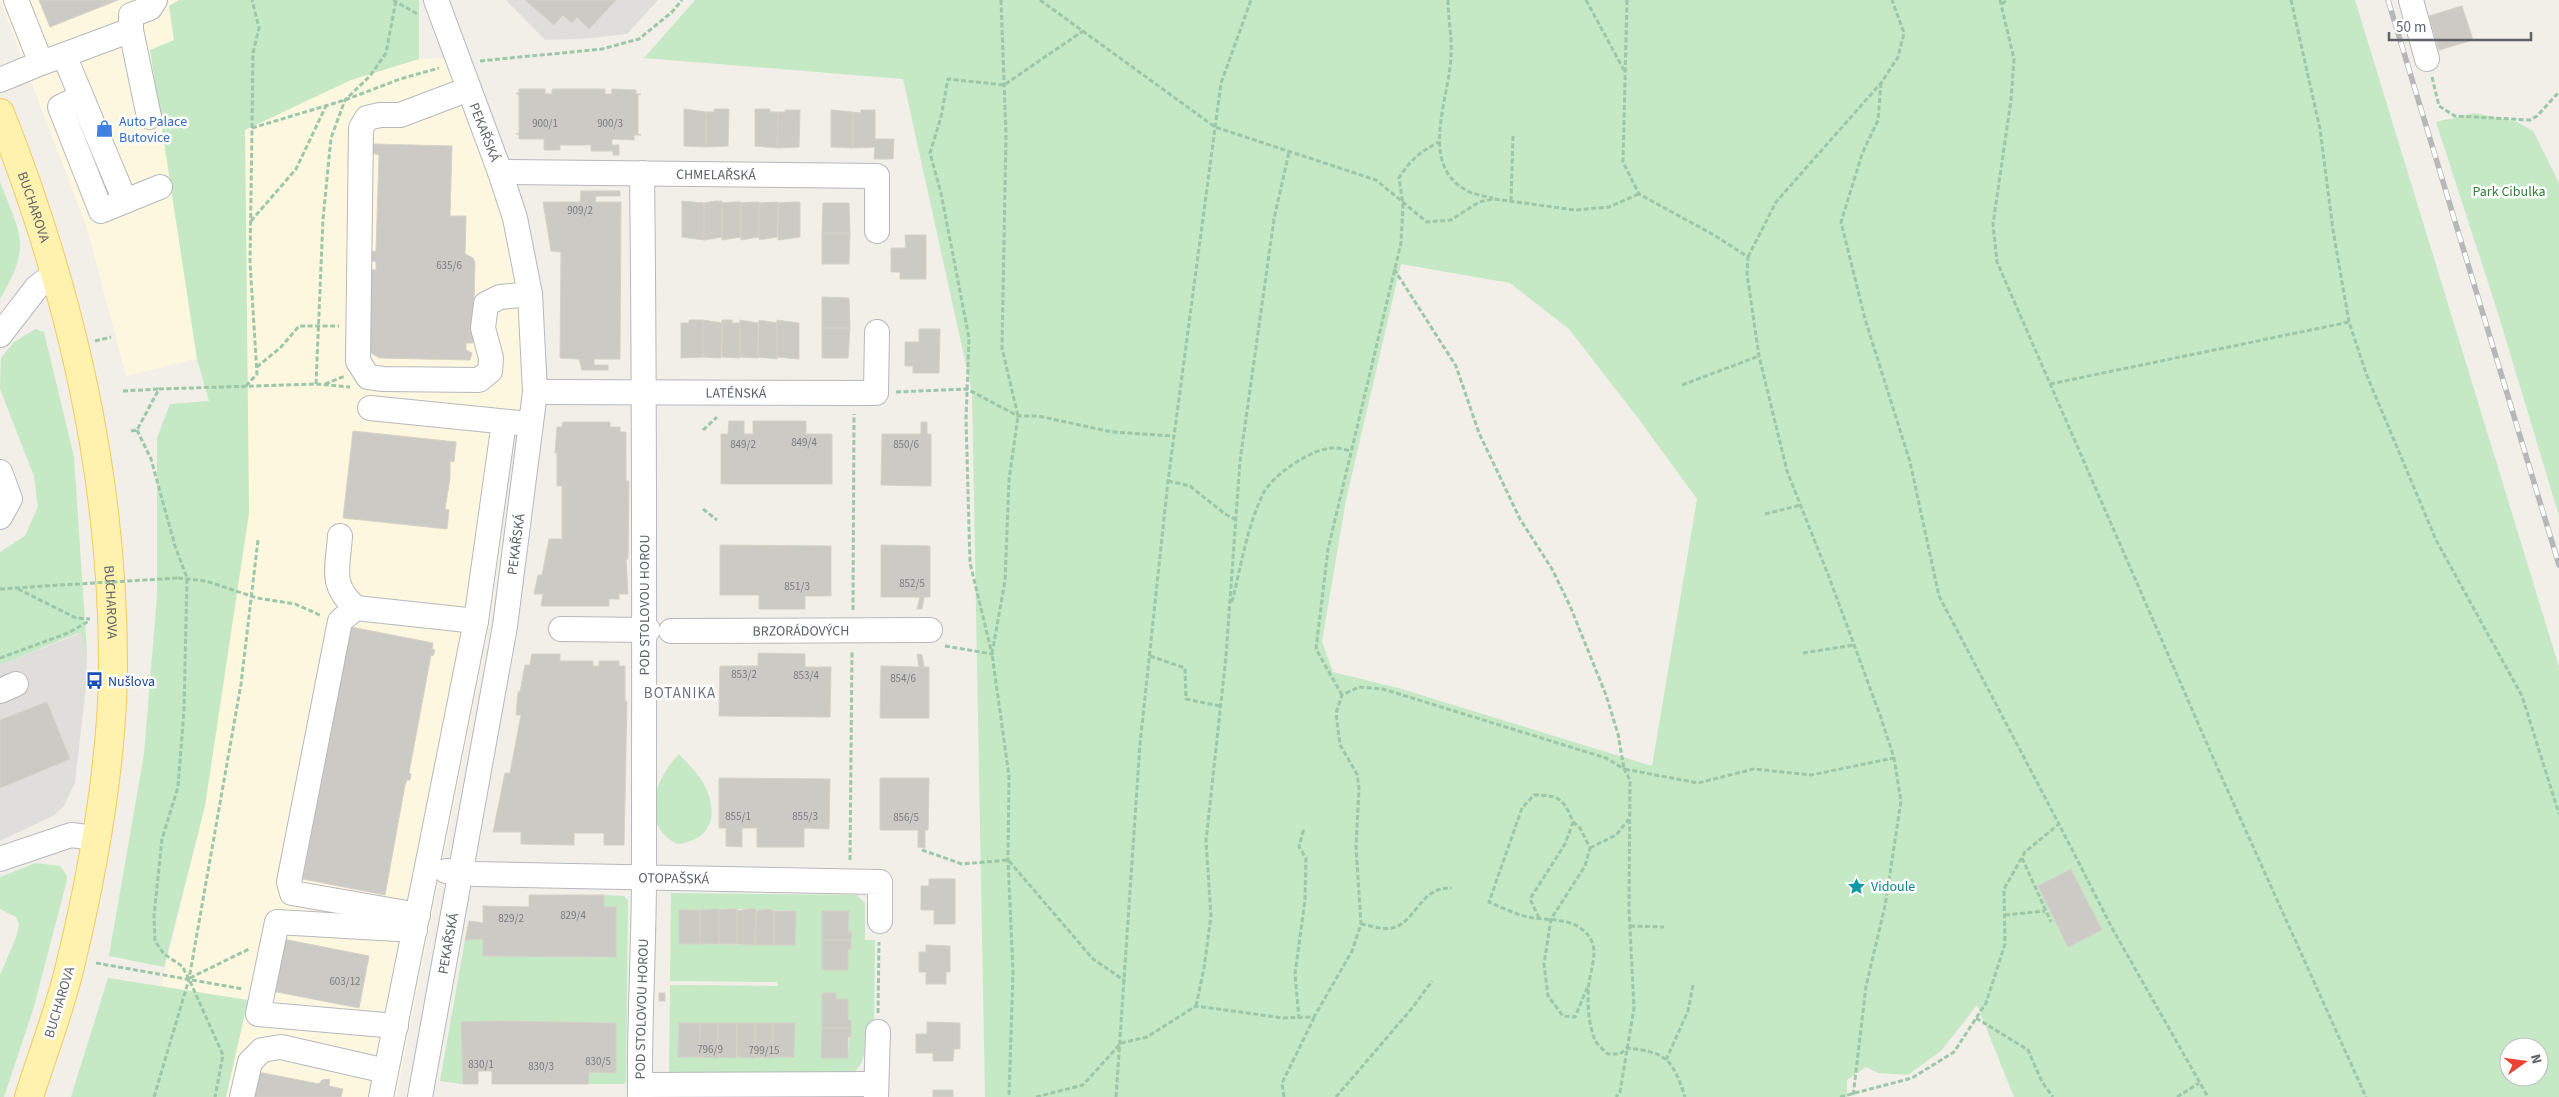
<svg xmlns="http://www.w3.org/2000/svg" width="2559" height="1097" font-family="'Source Sans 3',sans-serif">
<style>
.commercial{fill:#fef7e0}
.industrial{fill:#e0deda}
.green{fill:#c5e8c5;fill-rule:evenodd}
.building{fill:#cccac5;stroke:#d6d1c6}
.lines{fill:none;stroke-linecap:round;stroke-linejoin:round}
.minor-casing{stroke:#b5b8bc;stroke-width:26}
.major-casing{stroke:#f2c960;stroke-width:30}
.path{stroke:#9cc7a9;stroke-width:3;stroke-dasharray:5 2.5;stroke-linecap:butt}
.minor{stroke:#fff;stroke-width:24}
.major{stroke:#fff2af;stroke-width:28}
.rail-casing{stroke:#b6b7b8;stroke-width:5.5}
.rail{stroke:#fff;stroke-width:4;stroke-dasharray:11;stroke-linecap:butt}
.path-bridge{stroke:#9cc7a9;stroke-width:3;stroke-dasharray:5 2.5;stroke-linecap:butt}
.labels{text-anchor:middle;stroke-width:5;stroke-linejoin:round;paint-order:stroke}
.number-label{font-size:11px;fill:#7a7d7f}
.shop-label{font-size:14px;fill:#366cbe;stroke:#fff;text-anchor:start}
.street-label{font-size:14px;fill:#5f6368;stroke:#fff}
.park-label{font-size:14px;fill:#348238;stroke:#fff}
.transit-label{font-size:14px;fill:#164399;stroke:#fff;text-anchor:start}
.culture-label{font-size:14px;fill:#0d838f;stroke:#fff;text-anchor:start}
.neighbourhood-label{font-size:15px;letter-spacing:1px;fill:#70757a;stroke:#fff}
</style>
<rect width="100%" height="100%" fill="#f1efe8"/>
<g class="commercial">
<polygon points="0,0 179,0 169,6 174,40 150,50 197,359 126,376 87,228"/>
<polygon points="444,58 464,98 502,209 515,270 520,310 524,354 523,402 517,414 491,616 396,1097 226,1097 247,1000 161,986 205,806 249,513 245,130 351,80 419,59"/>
</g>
<g class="industrial">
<polygon points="506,0 658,0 627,34 582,39 545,40"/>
<polygon points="81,633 87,653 86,686 75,783 64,806 53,816 0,841 0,665"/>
</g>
<g class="green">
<polygon points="179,0 419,0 419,59 351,80 245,130 249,513 205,806 164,967 109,956 144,754 157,596 157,438 170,404 209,401 197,359 150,50 174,40 169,6"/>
<path d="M695 0H2355L2559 667V1097H2014L1977 1005 1942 1050 1908 1075 1878 1073 1866 1067 1847 1080V1097H985L972 392 903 79 644 58ZM1401 264 1510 283 1569 329 1638 418 1697 499 1652 766 1398 688 1333 672 1322 641 1346 500ZM2071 869 2102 930 2069 946 2038 886ZM2509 1047H2539V1077H2509Z"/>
<polygon points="2475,113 2517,122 2533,131 2559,183 2559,516 2497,310 2436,122"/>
<path d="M0 182C21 236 32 245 0 299Z"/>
<polygon points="35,329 44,332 74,457 87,653 81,633 76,634 0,665 0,552 25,536 38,507 34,476 0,389 1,358 13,343"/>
<path d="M679 754C687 763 698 773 704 784 719 814 713 840 677 844 638 823 655 779 679 754Z"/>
<polygon points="36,863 60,866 67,876 66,884 33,1010 4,1097 0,1097 0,975 17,935 19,924 16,917 0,909 0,877"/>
<path d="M671 893 857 895 865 903V940H875L874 1029H865C864 1047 868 1063 851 1074H669L670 985 778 986 777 982 670 981ZM737 909 795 911V945L679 944V910ZM822 911H849L848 932H852L851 949H848V970H822ZM836 993V999H848V1020H851L848 1058H822V994ZM679 1023 795 1024 794 1057H678Z"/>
<polygon points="604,895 624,896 628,900 626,1081 624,1084 588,1084 589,1072 616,1073 606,1022 461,1023 463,1084 440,1081 465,940 483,939 483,956 616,957 616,907 604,907"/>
<polygon points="108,978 248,1000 226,1097 71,1097"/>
</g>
<g class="building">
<polygon points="39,0 118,0 50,27"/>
<polygon points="525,0 616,0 589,29 577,17 572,23 563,15 554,25"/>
<polygon points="2462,6 2473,40 2439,50 2429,16"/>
<polygon points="519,89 545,89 545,94 552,94 552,89 605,89 605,94 612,94 612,89 636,90 636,94 641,94 638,95 638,134 641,135 634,135 634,140 612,139 612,145 619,145 619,155 613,155 613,151 591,151 591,145 560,145 560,150 544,150 544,139 519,139 519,134 516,134 519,133 519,95 516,93 519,93"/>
<polygon points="684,109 706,112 706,147 684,146"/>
<polygon points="714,109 729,109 728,146 706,147 706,112 714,112"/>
<polygon points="755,109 770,109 770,112 778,112 777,148 755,146"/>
<polygon points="785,110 800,110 799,147 777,148 778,112 785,112"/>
<polygon points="831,110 853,112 853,148 831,147"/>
<polygon points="861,110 875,110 875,139 894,139 893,159 874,159 875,147 853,148 853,112 861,113"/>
<polygon points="375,144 452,146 450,216 466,216 465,254 473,258 475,263 473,343 466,343 466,350 472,353 470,360 379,358 370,352 367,269 376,270 376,262 370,260 370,252 376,251 379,155 372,153 372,146"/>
<polygon points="581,191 620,191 620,196 596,196 595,202 621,202 620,359 594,359 594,365 608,365 608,370 582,370 579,359 560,358 561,252 551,251 543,202 580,202"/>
<polygon points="682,201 704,203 704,240 682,237"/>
<polygon points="715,201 722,201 722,237 704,240 704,203"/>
<polygon points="734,202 741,202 741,237 722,240 722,203"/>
<polygon points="753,202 759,202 759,237 741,240 741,203"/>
<polygon points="778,202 777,237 759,240 759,203"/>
<polygon points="793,202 800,202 800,237 778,240 778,203"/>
<polygon points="823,203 849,203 850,233 822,233"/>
<polygon points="822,233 850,233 849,264 822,264"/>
<polygon points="905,235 926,235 926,279 900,279 900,272 891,272 891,248 906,248"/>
<polygon points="822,297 849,298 850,328 822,328"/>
<polygon points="689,320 703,320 703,357 681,358 681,323 689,323"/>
<polygon points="703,320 722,323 721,358 703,357"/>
<polygon points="722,320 732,320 732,323 740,323 740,358 722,357"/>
<polygon points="740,320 758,323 758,358 740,357"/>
<polygon points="759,320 777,323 777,359 758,357"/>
<polygon points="777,320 799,323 799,359 777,357"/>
<polygon points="822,328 850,328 848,358 822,358"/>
<polygon points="919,329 940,329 939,373 913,373 913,366 905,366 905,342 919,342"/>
<polygon points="729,421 744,421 744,434 753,434 753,421 806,421 806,434 832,434 832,484 721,484 721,434 728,434"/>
<polygon points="563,422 610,422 610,427 620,427 620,432 626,432 626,481 629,481 628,559 626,559 628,594 619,594 619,599 609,599 609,606 541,606 543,594 534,594 538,575 542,575 549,539 562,539 562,486 557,486 557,453 555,453 557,427 562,427"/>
<polygon points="921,422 927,422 927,434 931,434 931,486 881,485 882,434 921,434"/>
<polygon points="353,431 456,442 454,462 450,461 450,478 445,509 449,510 447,529 343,518"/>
<polygon points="720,545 831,546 831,596 805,596 805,609 759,609 759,595 720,595"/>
<polygon points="881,545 930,546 930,597 924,597 922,609 917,609 920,597 881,597"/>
<polygon points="351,627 433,643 432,649 435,650 433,656 431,655 409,773 411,774 410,780 407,780 405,785 385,895 303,879"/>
<polygon points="758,653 805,654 805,667 831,667 830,717 719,716 720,666 758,666"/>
<polygon points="532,654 560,654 560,661 593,661 593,666 599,666 599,661 619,661 619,666 625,666 625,701 627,701 624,845 604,845 604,833 574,833 574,845 521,844 521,832 493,832 505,773 510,773 521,715 516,715 518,692 520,692 525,665 530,665"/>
<polygon points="917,654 922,655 924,667 929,667 929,718 880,718 881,666 919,667"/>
<polygon points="47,702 70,759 0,788 0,720"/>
<polygon points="719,778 830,779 829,829 804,828 804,847 757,847 757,828 742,828 742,847 726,846 726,828 719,828"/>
<polygon points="880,778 929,778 928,830 925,830 925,848 918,847 918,830 880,830"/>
<polygon points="2071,869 2102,930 2068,947 2038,886"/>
<polygon points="929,879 955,879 955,924 934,924 934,910 921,910 921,886 929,886"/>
<polygon points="529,895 604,895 604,907 616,907 616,957 483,956 483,939 465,940 469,921 483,923 483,906 529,907"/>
<polygon points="712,909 719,909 719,944 700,944 700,910"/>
<polygon points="730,909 737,909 737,944 719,944 719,910"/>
<polygon points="749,909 756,909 755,945 737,944 737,911"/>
<polygon points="767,909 774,911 774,945 755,945 756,911"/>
<rect x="679" y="910" width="21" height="34"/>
<polygon points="774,911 796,911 795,945 774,945"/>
<polygon points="822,911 849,911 848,932 852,932 851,940 822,940"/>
<polygon points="283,939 369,956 359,1008 272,991"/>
<polygon points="822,940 851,940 851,949 848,949 848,970 822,970"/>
<polygon points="926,945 950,946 950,972 946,972 946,984 926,984 926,972 919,972 919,952 926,952"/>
<rect x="659" y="993" width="6" height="8"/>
<polygon points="822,993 836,993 836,999 848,999 848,1020 851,1020 851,1028 822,1028"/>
<polygon points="498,1021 616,1023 616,1073 589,1072 588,1084 492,1084 492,1071 480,1071 478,1072 478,1084 463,1084 461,1022"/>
<polygon points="927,1022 960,1023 960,1049 954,1049 953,1061 933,1061 933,1053 916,1053 916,1034 927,1034"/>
<polygon points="679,1023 700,1023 699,1057 678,1057"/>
<polygon points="700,1023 718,1023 718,1058 699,1057"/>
<polygon points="718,1023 737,1023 736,1058 718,1057"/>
<polygon points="737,1023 755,1023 755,1058 737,1057"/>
<polygon points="755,1023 773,1023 773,1058 755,1057"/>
<polygon points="773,1023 795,1023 794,1057 773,1057"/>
<polygon points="822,1028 851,1028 851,1037 848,1037 848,1058 821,1058"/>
<polygon points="258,1072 319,1084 322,1080 330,1079 329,1086 343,1089 341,1097 252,1097"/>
<rect x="933" y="1090" width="20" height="7"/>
</g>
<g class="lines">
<defs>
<g id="minor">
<polyline points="16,0 41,63 64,55 125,201"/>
<polyline points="2411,0 2427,59"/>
<polyline points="131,30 131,15 150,8 155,0"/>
<polyline points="64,55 131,30 149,117"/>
<polyline points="0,80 41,63"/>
<polyline points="469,89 400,115 380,115 367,118 361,128 358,361 368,377 383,379 479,380 490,371 491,358 483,328 486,304 500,297 530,294"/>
<polyline points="81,97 60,107 101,211 160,187"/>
<path id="s1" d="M500 172 877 176V231"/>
<polyline points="0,335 37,287 56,273"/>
<path id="s2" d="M535 392 876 393 877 332"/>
<polyline points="370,408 519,423"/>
<polyline points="0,472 10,499 0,517"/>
<path d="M340 536C338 568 329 585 356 608L476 621"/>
<polyline points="356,608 340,621 289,882 292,893 418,915"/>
<polyline points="561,629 648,630"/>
<path id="s3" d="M671 631 930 630"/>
<polyline points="0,691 16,684"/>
<polyline points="0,859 71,835 95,838"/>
<path id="s4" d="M446 871 476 874 880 882V921"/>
<polyline points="396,1026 258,1014 277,922 415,930"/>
<polyline points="640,1085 876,1084"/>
<polyline points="242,1097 250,1062 262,1050 281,1047 386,1071"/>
<polyline points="381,1097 476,621 504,422"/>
<path id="s5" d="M420 1097 505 626 535 392 530 294 515 218 500 172 436 0"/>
<path id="s6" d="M640 1097C639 1023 644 948 644 874 644 640 645 406 642 173"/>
<polyline points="876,1097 878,1032"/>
</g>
<g id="major">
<path id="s7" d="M0 113C71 292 114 478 113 671 112 763 93 872 71 962 61 1007 43 1052 29 1097"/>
</g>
</defs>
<use href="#minor" class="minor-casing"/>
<use href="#major" class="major-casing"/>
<g class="path">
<polyline points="393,0 419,15"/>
<polyline points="1001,0 1006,134 1002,348 1018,416 1009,480 1005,581 992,654 1009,776 1008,860 1013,972 1009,1097"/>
<polyline points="1040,0 1215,127 1376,180 1427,222 1451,220 1479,202 1494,199 1575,210 1609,207 1639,194"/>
<path d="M1448 0C1448 18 1452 36 1451 53 1451 95 1418 161 1464 189 1471 194 1484 196 1493 198"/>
<polyline points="1586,0 1625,72"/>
<polyline points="1627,0 1623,162 1639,194 1714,235 1748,257 1747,274 1759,356 1787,471 1829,577 1880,715 1894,758 1901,801 1885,906 1866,986 1853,1097"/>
<polyline points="2000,0 2014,59 2011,100 1993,224 1997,262 2218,769 2366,1097"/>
<polyline points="2291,0 2320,129 2333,230 2349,322 2367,376 2436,540 2522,696 2559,814"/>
<polyline points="2002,4 2007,0"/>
<polyline points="480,61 602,49 639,39 672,12 682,0"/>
<polyline points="2432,77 2439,106 2455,116 2530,120 2537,116 2559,92"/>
<polyline points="1881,83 1878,120 1862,154 1841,222 1865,319 1910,462 1939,596 2059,824"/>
<polyline points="252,128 253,53 259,28 252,0"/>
<polyline points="1511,201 1513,136"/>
<polyline points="251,221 296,169 326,106"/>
<polyline points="1748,257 1776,202 1881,83 1898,57 1904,33 1892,0"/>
<polyline points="1394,269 1456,366 1479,433 1520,519 1552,569 1570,606 1606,695 1618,734 1624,769 1698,783 1754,769 1811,775 1894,758"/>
<polyline points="95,341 111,337"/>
<polyline points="257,367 281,347 299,326 339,326"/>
<polyline points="316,384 323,219 331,138 345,100 370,76 386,53 396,0"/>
<polyline points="325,384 345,376"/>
<polyline points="2050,384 2349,322"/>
<polyline points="1682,385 1759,356"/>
<polyline points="246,386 257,374 250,262 252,128 345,100 400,79 439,68"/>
<polyline points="123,391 159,389"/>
<polyline points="896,392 967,389 1018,416 1038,416 1112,432 1174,436"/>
<polyline points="137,430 151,459 175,546 187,578 184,710 178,787 162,839 154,916 155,941 164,954 182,966 189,979 223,1055 215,1097"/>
<polyline points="703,430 717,417"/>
<polyline points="131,431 137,430 159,389 316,384 350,387"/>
<polyline points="1168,481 1190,486 1225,514 1236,520"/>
<polyline points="703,509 717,520"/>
<polyline points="1765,514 1801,505"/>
<polyline points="178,578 206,581 257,598 295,604 322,616"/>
<polyline points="0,589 45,586"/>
<polyline points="18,589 76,618 90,619"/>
<path d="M1232 602C1241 566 1247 527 1263 494 1272 475 1311 449 1332 448 1338 447 1345 450 1351 451"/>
<polyline points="853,610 854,414"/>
<polyline points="945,646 992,654 970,563 966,419 969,338 941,193 930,153 941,117 948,79 1004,85 1083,31"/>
<polyline points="1803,653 1854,645"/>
<polyline points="1150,656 1185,668 1186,699 1220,706"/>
<polyline points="0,658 68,633 89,621"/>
<path d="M1342 695 1316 649 1328 549 1401 243 1403 204 1399 178C1410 160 1421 151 1439 142"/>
<polyline points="1573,822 1580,828 1590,848 1585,866 1551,919 1544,964 1548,996 1563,1016 1575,1017 1588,986"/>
<polyline points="1590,848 1616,835 1629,819"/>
<polyline points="922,850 962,864 1008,860"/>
<polyline points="2022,858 2051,922"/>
<polyline points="850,860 852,651"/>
<polyline points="1009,861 1093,959 1125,981"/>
<polyline points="2005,915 2045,911"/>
<path d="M1539 918 1530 899 1565 844 1573 822C1564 799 1559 795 1534 795L1522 808 1489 902C1501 907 1514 914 1528 917 1546 921 1568 917 1583 930 1601 944 1592 964 1589 983 1587 1000 1588 1024 1595 1040 1597 1045 1604 1050 1608 1054H1620L1627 1048C1667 1052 1673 1060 1685 1097"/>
<path d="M1361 924C1372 926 1385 931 1396 927 1418 917 1422 886 1452 888"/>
<polyline points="1630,926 1664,927"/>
<polyline points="96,963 243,989"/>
<polyline points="190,978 249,949"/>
<polyline points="1196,1006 1204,968 1211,916 1206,841 1226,656 1240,461 1274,219 1289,152"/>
<polyline points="878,1013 879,942"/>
<polyline points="1976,1018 2028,1050 2042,1082 2053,1097"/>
<polyline points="1299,1019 1295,974 1305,900 1306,858 1299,847 1304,828"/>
<polyline points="1666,1060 1688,1011 1693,985"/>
<polyline points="154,1097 189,979 241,684 258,540"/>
<polyline points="1036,1097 1083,1085 1121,1043 1147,1037 1196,1006 1283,1018 1314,1017 1352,951 1361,924 1356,847 1359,788 1357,774 1340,745 1336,713 1342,695 1359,687 1383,689 1606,758 1624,769 1630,780 1629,909 1634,1008 1620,1092 1616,1097"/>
<polyline points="1116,1097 1140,744 1168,481 1221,83 1251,0"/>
<polyline points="1284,1097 1282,1083 1314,1018"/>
<polyline points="1336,1097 1413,1007 1432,981"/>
<polyline points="1840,1097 1912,1078 1954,1052 1986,1003 2005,944 2004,889 2025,852 2059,824 2112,928 2208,1097"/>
<polyline points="2177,1097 2199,1083"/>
</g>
<use href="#minor" class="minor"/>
<use href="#major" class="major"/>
<defs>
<polyline id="rail" points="2388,0 2559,565"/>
</defs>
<use href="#rail" class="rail-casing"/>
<use href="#rail" class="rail"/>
<polyline class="path-bridge" points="45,586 178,578"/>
</g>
<defs>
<symbol id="shop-bare" viewBox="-9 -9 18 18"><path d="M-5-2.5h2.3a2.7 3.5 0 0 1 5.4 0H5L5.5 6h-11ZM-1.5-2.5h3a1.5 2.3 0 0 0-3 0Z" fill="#3f7fe0" stroke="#fff" stroke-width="2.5" paint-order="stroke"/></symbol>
<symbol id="bus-bare" viewBox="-9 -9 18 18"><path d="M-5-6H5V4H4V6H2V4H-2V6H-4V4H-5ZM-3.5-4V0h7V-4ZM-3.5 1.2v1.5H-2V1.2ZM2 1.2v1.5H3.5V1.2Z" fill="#1a4fb4" stroke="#fff" stroke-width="2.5" paint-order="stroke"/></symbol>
<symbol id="sight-bare" viewBox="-9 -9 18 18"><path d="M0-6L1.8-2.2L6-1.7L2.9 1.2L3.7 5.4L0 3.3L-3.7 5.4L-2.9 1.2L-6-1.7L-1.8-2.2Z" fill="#0f9aa8" stroke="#fff" stroke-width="2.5" paint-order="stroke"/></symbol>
</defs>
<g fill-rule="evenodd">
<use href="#shop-bare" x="92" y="116" width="25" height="25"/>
<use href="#bus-bare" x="82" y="668" width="25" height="25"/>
<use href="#sight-bare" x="1844" y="874" width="25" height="25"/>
</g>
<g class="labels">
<g class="number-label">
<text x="545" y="127">900/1</text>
<text x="610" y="127">900/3</text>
<text x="580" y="214">909/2</text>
<text x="449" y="269">635/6</text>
<text x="804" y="446">849/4</text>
<text x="743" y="448">849/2</text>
<text x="906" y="448">850/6</text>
<text x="912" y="587">852/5</text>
<text x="797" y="590">851/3</text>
<text x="744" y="678">853/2</text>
<text x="806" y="679">853/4</text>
<text x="903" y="682">854/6</text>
<text x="738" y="820">855/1</text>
<text x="805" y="820">855/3</text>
<text x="906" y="821">856/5</text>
<text x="573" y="919">829/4</text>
<text x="511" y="922">829/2</text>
<text x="345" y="985">603/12</text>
<text x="710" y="1053">796/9</text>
<text x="764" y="1054">799/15</text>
<text x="598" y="1065">830/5</text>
<text x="481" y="1068">830/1</text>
<text x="541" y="1070">830/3</text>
</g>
<g class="shop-label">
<text x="119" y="126">Auto Palace<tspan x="119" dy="16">Butovice</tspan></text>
</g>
<g class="street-label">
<text transform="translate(485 132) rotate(69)" y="5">PEKAŘSKÁ</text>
<text dy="5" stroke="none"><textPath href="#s1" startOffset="216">CHMELAŘSKÁ</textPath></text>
<text dy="5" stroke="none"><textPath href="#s7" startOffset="100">BUCHAROVA</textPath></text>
<text dy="5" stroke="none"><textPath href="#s2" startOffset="201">LATÉNSKÁ</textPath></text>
<text dy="5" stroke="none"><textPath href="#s5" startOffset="561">PEKAŘSKÁ</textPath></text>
<text dy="5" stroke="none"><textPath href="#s7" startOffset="504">BUCHAROVA</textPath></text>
<text dy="5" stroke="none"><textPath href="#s6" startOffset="492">POD STOLOVOU HOROU</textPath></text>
<text dy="5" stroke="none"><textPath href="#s3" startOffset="130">BRZORÁDOVÝCH</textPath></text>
<text dy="5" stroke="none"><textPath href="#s4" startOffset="228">OTOPAŠSKÁ</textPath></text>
<text dy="5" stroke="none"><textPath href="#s5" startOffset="156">PEKAŘSKÁ</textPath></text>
<text transform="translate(59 1002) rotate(-73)" y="5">BUCHAROVA</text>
<text dy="5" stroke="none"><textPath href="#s6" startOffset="88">POD STOLOVOU HOROU</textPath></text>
</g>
<g class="park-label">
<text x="2509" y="196">Park Cibulka</text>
</g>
<g class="transit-label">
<text x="108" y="686">Nušlova</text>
</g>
<g class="culture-label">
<text x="1871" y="891">Vidoule</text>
</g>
<g class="neighbourhood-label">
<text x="680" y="698">BOTANIKA</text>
</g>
</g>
<g transform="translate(2524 1062) rotate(76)"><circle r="24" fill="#ffffff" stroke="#bfc1c3"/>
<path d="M0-4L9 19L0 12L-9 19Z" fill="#ea4335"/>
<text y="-8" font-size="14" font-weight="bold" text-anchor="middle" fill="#5f6368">N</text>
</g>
<path d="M2389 32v8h142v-8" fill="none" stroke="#5f6368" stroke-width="2.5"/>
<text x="2396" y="32" font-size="15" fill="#5f6368" stroke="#ffffff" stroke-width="4" paint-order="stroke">50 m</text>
</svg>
